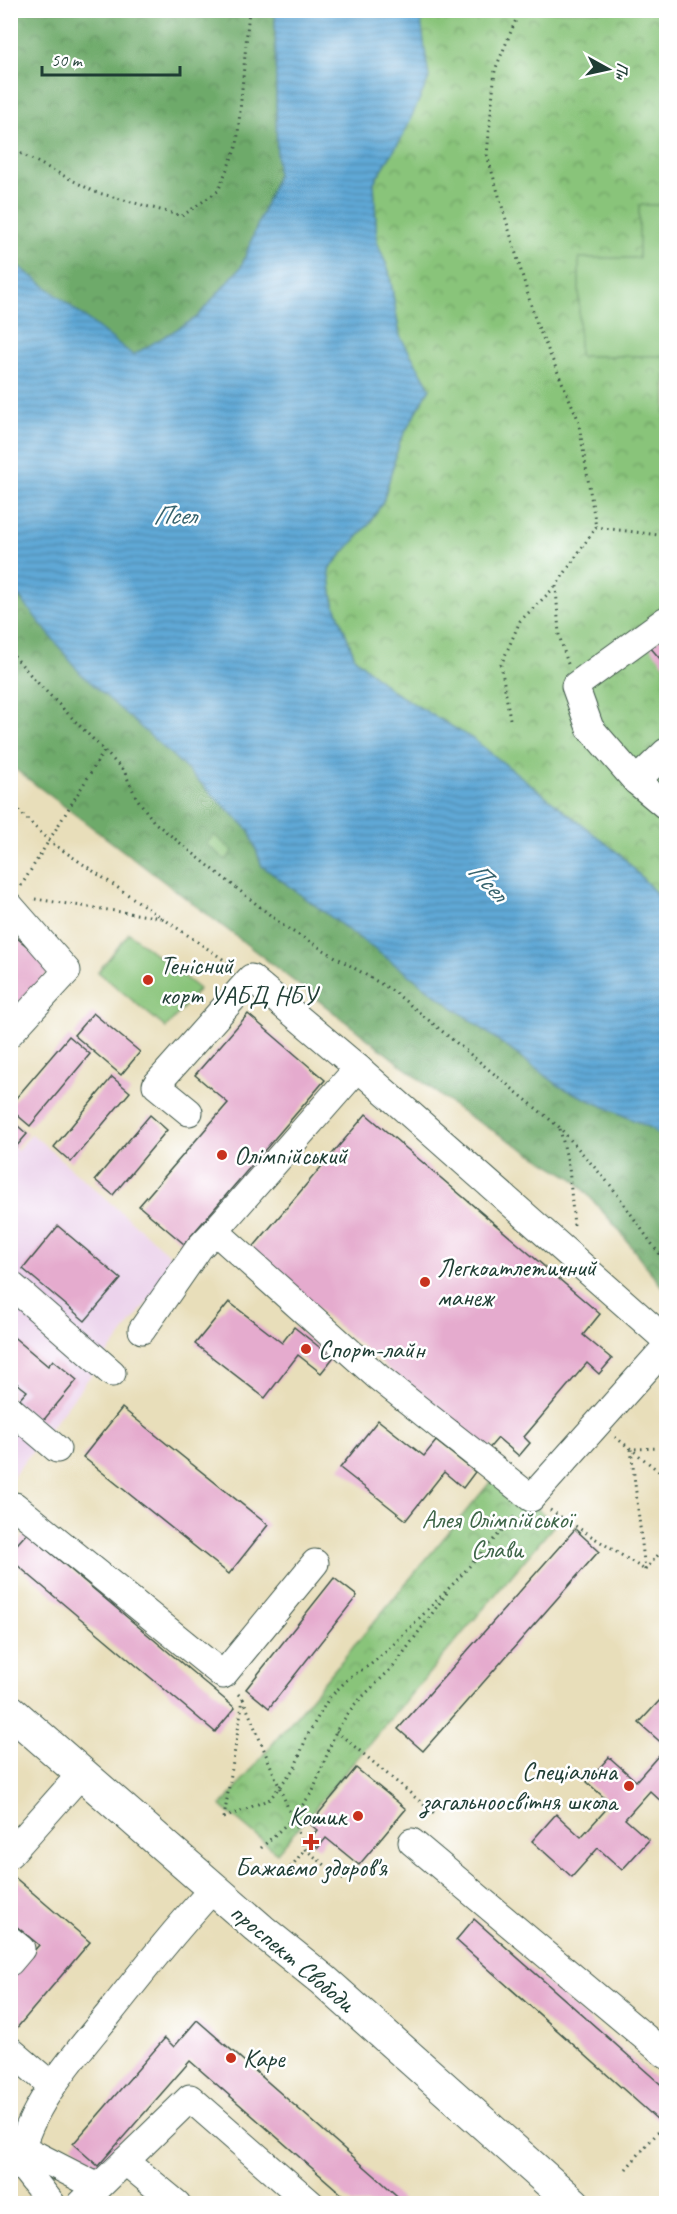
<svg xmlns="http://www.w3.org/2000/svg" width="677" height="2214" font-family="Caveat,sans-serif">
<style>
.built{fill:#ebd1eb}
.forest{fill:url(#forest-crowns);stroke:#46744f;stroke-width:1.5}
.park{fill:url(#park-crowns);stroke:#548057;stroke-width:1.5}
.garden{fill:#89c47a;stroke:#548057;stroke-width:1.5}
.water{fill:url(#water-rules);stroke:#3f7285;stroke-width:1.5}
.building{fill:#e5abce}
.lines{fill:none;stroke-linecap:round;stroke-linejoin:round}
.minor-casing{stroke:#3d5548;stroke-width:29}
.major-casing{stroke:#3d5548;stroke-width:35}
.path{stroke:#3d5548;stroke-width:3;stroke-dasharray:1.5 4.5;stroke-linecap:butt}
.minor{stroke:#fff;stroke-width:27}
.major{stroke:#fff;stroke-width:33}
.poi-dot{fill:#c8321e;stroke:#fff;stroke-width:2}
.labels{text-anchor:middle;stroke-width:5;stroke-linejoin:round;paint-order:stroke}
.poi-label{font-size:26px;fill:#1f3d34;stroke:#fff;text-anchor:start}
.park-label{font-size:26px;fill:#3f6649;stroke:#fff}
.street-label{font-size:26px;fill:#1f3d34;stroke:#fff}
.water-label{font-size:27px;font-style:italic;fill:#35626d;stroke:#fff}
</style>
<defs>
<pattern id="forest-crowns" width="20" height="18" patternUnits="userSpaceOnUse" patternTransform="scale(1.5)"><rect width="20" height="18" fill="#6eaa6a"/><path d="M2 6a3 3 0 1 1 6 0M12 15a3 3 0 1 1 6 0" fill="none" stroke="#5a8c58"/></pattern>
<pattern id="park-crowns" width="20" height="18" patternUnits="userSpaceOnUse" patternTransform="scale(1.5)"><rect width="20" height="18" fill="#89c47a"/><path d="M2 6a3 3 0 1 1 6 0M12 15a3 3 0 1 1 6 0" fill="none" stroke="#6fa065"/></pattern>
<pattern id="water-rules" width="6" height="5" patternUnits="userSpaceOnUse" patternTransform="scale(1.5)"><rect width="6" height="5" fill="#5fa8d6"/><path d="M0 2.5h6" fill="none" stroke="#4e8aae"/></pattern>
</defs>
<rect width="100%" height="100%" fill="#fff"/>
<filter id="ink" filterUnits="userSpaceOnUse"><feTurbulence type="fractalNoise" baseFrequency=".0167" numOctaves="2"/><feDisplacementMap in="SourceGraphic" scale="12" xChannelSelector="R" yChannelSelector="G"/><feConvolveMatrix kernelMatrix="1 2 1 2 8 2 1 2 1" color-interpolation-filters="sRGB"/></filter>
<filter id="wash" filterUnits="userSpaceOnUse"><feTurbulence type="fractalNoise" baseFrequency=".008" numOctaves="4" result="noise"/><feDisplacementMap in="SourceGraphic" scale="24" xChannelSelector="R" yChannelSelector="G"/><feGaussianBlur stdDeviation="1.35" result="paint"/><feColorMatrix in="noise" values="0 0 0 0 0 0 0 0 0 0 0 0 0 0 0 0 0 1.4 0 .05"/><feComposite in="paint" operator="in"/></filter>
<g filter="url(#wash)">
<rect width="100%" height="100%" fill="#e8deba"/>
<polygon class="built" points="32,1134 178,1262 11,1479 11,1145 17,1150"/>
<g class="forest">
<polygon points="11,11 275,11 277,175 241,267 196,318 133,356 36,279 11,261"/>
<polygon points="10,589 175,758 249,830 262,866 561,1087 651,1128 666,1142 666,1292 618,1229 574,1179 460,1111 241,940 11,766"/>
</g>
<g class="park">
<polygon points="416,11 666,11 666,904 622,856 473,739 392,691 355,658 333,600 329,569 369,524 383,502 400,441 430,388 400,336 389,271 377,242 374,182 403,136 421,20"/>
<polygon points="497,1474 555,1524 277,1853 221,1806"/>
</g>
<g class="garden">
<polygon points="639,205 666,205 666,356 579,356 579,258 639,258"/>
<polygon points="214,835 233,851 226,860 206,844"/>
<polygon points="129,933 199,989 166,1028 98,972"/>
</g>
<polygon class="water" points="275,11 416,11 421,20 429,78 403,136 374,182 377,242 389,271 400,336 430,388 400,441 383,502 369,524 329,569 333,600 355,658 392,691 473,739 622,856 666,904 666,1142 651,1128 561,1087 262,866 249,830 175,758 80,673 21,599 11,589 11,261 36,279 133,355 196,318 241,267 277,175"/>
<g id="blocks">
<g class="building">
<polygon points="666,633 666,666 650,647"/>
<polygon points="17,938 52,967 10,1018 10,946"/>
<polygon points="93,1013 140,1052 121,1075 74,1035"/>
<polygon points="248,1014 325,1080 184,1244 139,1206 228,1103 195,1075"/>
<polygon points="69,1036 90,1054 30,1126 10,1109 10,1105"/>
<polygon points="112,1077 130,1092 71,1162 54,1147"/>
<polygon points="366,1114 600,1314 583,1335 612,1359 599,1374 587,1363 524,1437 530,1443 519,1456 498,1438 486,1452 250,1251"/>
<polygon points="150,1115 167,1130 113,1195 95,1180"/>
<polygon points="10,1119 27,1134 15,1148 10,1144"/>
<polygon points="58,1226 121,1279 85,1321 23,1269"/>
<polygon points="229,1302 282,1343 294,1327 333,1358 321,1373 298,1355 265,1398 195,1344"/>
<polygon points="10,1334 48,1366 53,1360 77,1380 42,1422 18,1401 27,1391 10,1378"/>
<polygon points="122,1408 268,1525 229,1574 83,1457"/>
<polygon points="378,1420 424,1456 436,1441 475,1472 463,1488 444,1472 406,1520 340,1468"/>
<polygon points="575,1529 599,1551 423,1751 398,1729"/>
<polygon points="27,1533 235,1708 215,1732 10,1559 10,1552"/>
<polygon points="334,1578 357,1596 269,1708 246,1689"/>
<polygon points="661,1699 666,1703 666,1806 650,1791 625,1819 649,1840 622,1870 598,1848 572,1877 532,1841 556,1814 581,1837 611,1804 587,1782 609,1757 636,1781 666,1747 639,1723"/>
<polygon points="356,1768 406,1809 359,1865 326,1838 318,1848 309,1840 317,1830 310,1824"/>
<polygon points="12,1875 90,1942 10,2036 10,1978 39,1945 10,1921"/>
<polygon points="474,1919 666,2089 666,2112 659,2121 456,1940"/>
<polygon points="197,2020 374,2175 406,2204 353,2204 190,2061 98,2166 73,2144 165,2038 174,2047"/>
</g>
</g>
</g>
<g filter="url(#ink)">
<use href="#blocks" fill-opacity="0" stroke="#3d5548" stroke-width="1.5"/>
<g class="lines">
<defs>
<g id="minor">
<polyline points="666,620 575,686 590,728 636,781 666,806"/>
<polyline points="636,781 666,752"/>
<polyline points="10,906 67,971 10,1033"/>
<polyline points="189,1112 156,1085 251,978 358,1068"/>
<polyline points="10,1284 112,1373"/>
<polyline points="142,1330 199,1248 215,1231"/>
<polyline points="666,1340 358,1068 215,1231 378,1377 531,1498 666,1347"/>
<polyline points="10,1409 57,1449"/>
<polyline points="15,1506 223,1675 315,1563"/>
<polyline points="412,1842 666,2055"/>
<polyline points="10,1854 81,1774"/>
<polyline points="10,1940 21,1949 10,1962"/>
<polyline points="10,2050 52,2086"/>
<polyline points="22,2141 28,2151 98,2187"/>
<polyline points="125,2161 177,2204"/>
<path d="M52 2204 18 2161C30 2105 72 2059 108 2015 142 1972 176 1929 213 1889"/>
<polyline points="81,2204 190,2098 311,2204"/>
</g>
<polyline id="major" points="10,1711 261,1930 323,1980 574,2204"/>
</defs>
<use href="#minor" class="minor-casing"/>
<use href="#major" class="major-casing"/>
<g class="path">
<polyline points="520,10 495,70 487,155 536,322 578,419 596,527"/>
<polyline points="665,10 666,13"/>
<polyline points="10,148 95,192 182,216 218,191 237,145 249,10"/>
<polyline points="10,651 34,679 124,771 136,797 154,822 285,927 393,991 559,1127 612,1187 666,1264"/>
<polyline points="568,664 559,635 556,586 596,527 666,536"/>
<polyline points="510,719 501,665 520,621 556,586"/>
<polyline points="10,802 49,841 233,966"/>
<polyline points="21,886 104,751"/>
<polyline points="35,899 162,918"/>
<polyline points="560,1129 569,1167 574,1226 576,1228"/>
<polyline points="615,1437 631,1449 666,1448"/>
<polyline points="550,1510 645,1570"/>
<polyline points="645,1570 631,1449 666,1477"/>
<polyline points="645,1570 666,1546"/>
<polyline points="243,1699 305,1849 345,1881"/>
<polyline points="336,1731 435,1814"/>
<polyline points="224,1818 270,1799 295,1767 307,1736 329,1698 350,1677 370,1665 388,1650 456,1581 516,1515"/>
<polyline points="224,1818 243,1699 236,1692"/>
<polyline points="261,1848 293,1818 313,1791 336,1731 354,1705 394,1666 449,1590"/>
<polyline points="287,1872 305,1849"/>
<polyline points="626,2169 666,2123"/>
</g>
<use href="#minor" class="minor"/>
<use href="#major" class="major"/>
</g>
</g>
<g class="poi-dot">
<circle cx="148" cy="980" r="6"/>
<circle cx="222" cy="1155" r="6"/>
<circle cx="425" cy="1282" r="6"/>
<circle cx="306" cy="1349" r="6"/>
<circle cx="629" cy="1786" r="6"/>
<circle cx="358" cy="1816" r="6"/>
<path d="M308 1833h6v6h6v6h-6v6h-6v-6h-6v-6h6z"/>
<circle cx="231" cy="2058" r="6"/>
</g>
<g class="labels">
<g class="poi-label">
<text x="160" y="974">Тенісний<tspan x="160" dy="30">корт УАБД НБУ</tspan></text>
<text x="234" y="1164">Олімпійський</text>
<text x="437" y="1276">Легкоатлетичний<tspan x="437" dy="30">манеж</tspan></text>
<text x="318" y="1358">Спорт-лайн</text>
<text x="617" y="1780" text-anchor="end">Спеціальна<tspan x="617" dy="30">загальноосвітня школа</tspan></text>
<text x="346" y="1825" text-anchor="end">Кошик</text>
<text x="311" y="1876" text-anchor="middle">Бажаємо здоров'я</text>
<text x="243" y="2067">Каре</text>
</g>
<g class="park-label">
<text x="497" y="1528">Алея Олімпійської<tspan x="497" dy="30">Слави</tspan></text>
</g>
<g class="street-label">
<text transform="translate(293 1957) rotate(40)" y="9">проспект Свободи</text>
</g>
<g class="water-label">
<text x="174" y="524">Псел</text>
<text transform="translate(488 881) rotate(46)" y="9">Псел</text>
</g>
</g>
<rect width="677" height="2214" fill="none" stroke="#fff" stroke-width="36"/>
<g transform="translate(608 69) rotate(98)" stroke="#ffffff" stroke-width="4.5" paint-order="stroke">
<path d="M0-4.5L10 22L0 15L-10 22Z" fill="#1f3d34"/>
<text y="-9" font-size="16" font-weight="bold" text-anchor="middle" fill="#1f3d34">Пн</text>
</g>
<path d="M42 66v9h138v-9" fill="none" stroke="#1f3d34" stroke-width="3"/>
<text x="51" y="66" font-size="18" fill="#1f3d34" stroke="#ffffff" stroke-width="4.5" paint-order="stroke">50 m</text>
</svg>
